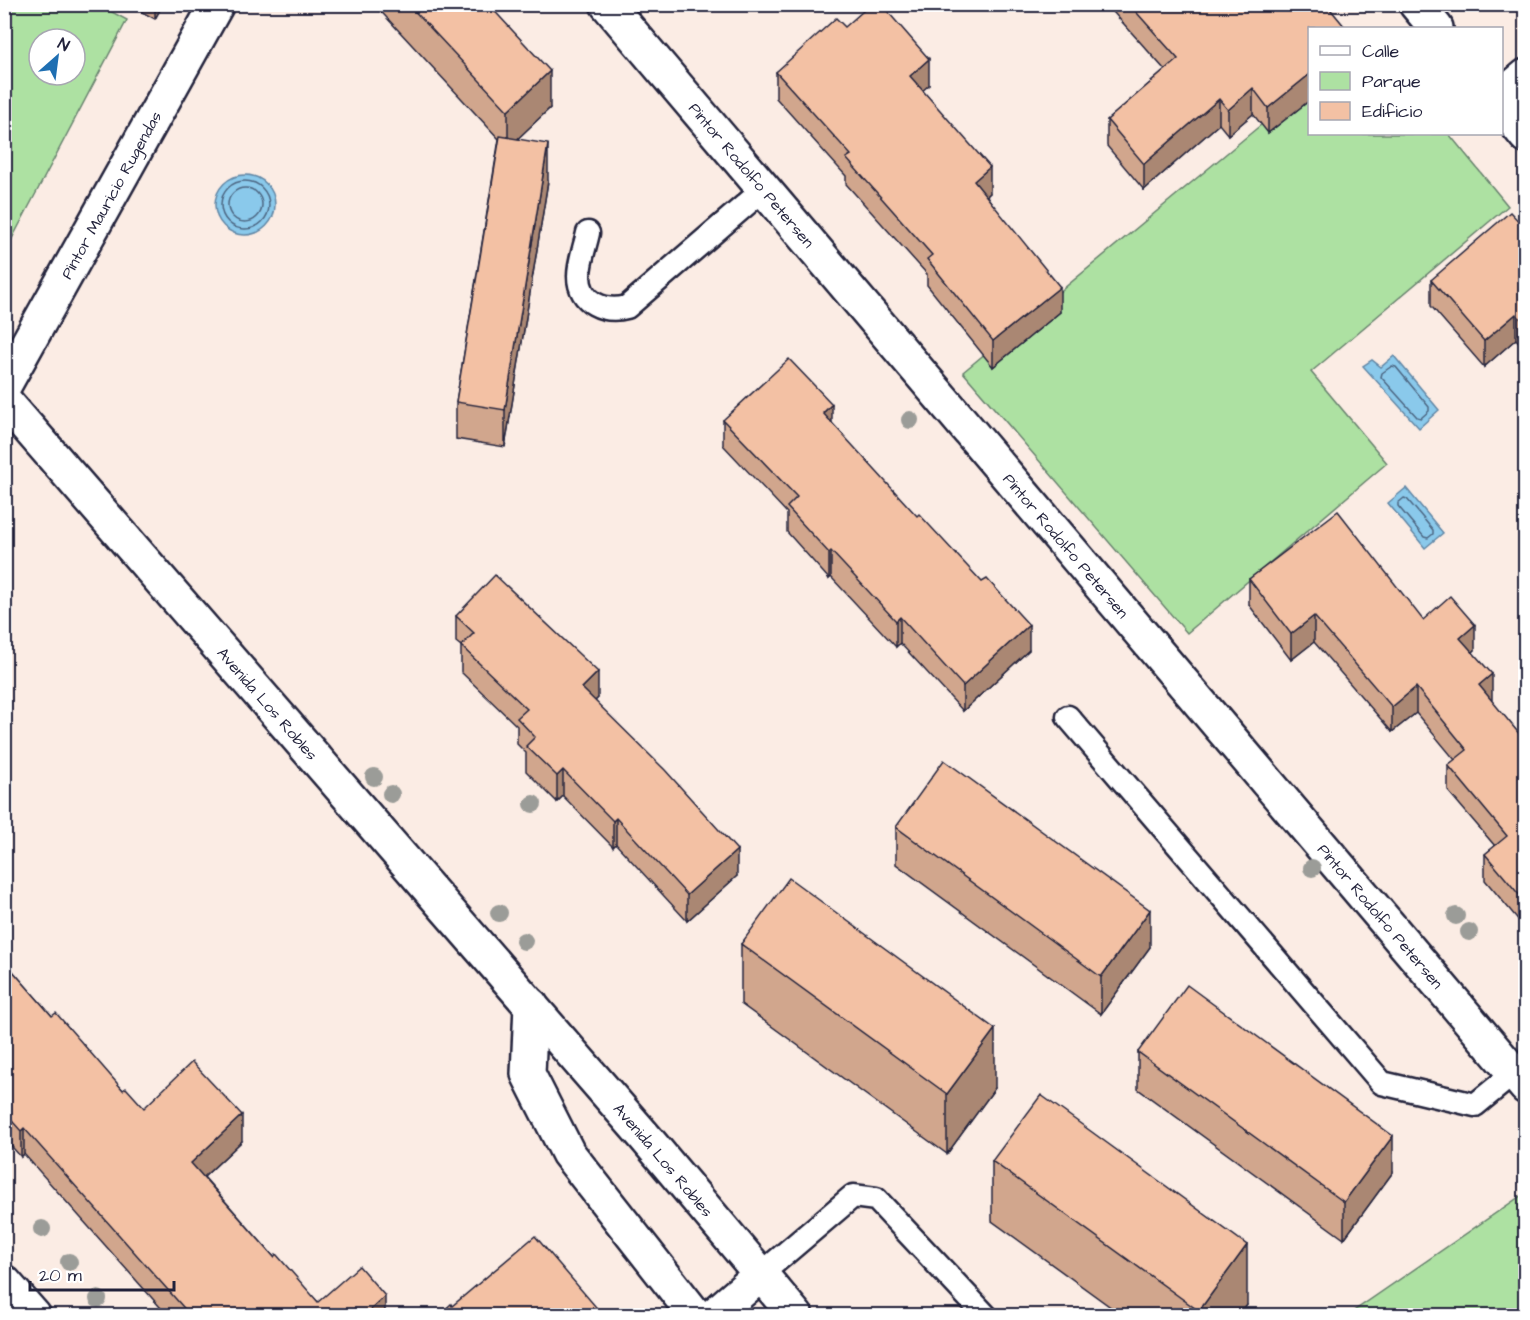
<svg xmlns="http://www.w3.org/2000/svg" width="1530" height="1320" font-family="'Architects Daughter',sans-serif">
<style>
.green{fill:#ade1a2;stroke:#68826e;stroke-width:1.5;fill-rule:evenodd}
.water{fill:#8ac9eb;stroke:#6086a5;stroke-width:1.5}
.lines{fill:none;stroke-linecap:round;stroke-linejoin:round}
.shore{stroke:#4c6581;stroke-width:1.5}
.service-casing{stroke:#22223b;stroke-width:27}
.minor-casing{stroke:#22223b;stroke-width:38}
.service{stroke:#fff;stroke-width:22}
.minor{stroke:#fff;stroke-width:33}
.tree{fill:#9b9c98}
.wall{fill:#d1a68d;stroke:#22223b;stroke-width:1.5}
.shaded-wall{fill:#aa8773;stroke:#22223b;stroke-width:1.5}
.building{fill:#f3c1a4;stroke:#22223b;stroke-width:1.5}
.labels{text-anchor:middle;stroke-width:5;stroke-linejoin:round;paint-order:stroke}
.street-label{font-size:16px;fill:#22223b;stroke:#fff}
</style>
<rect width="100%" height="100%" fill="#fbece4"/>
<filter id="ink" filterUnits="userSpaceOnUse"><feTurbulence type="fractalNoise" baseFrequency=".0167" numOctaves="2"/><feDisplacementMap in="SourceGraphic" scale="12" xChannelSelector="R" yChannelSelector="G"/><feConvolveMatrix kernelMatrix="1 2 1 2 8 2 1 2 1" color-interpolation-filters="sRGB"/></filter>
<g filter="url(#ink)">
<g class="green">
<path d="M5 4 99 5 127 20 5 252ZM39 39H75V75H39Z"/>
<polygon points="1309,85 1310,134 1449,134 1508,206 1311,372 1387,463 1187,633 963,372"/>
<polygon points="1525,1193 1525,1315 1348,1315"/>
</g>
<g class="water">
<circle cx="245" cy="205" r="30"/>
<polygon points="1394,356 1439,410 1419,428 1363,366 1372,360 1381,367"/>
<polygon points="1406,488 1443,533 1425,548 1388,503"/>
</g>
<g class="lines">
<g class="shore">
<circle cx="245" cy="205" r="24"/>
<circle cx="245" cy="205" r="17"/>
<polygon points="1392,366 1396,367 1429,407 1429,411 1421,418 1417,417 1381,377 1382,373"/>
<polygon points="1404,498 1407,499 1433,530 1433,534 1428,538 1424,537 1398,506 1398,503"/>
</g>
<defs>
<g id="service">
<path d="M588 233C585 247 579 262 579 276 579 303 605 313 627 307L764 189"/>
<polyline points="1068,717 1382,1083 1475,1105 1514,1073"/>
<polyline points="760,1275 853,1196 876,1199 986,1316"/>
</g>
<g id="minor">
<path id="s1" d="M607 4 1526 1087"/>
<polyline points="1416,4 1436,28"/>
<polyline points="1502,96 1526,76"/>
<polyline points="1502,106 1526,136"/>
<path id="s2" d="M4 386 217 4"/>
<path id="s3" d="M4 400 644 1136 796 1316"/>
<polyline points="531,1005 528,1074 568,1153 696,1316"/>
<polyline points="4,1282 34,1316"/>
<polyline points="713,1316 760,1275"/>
</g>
</defs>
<use href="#service" class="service-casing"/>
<use href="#minor" class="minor-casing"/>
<use href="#service" class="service"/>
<use href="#minor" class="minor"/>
</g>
<g class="tree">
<circle cx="910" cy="420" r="9"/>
<circle cx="374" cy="777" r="9"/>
<circle cx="391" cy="794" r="9"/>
<circle cx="533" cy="804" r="9"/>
<circle cx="1312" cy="868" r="9"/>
<circle cx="499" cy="913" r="9"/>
<circle cx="1456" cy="916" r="9"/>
<circle cx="1469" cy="932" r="9"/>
<circle cx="524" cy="941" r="9"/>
<circle cx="42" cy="1229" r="9"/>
<circle cx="69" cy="1262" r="9"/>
<circle cx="98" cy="1299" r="9"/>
</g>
<g class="wall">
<polygon points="127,4 163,4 155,19"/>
<polygon points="374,4 488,4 550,108 517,139 548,181 505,447 456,439 456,402 499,139"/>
<polygon points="1106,4 1326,4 1345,28 1310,28 1310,100 1268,133 1253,114 1228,135 1219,124 1144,190 1107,146 1107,120 1165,70"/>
<polygon points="845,27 929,85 922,90 990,193 987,196 1060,312 993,367 927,285 927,274 846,184 846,176 776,98 776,72"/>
<polygon points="1526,229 1526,350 1516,339 1484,367 1431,306 1431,280"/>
<polygon points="723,420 832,424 1029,650 963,711 900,643 896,647 831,577 829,579 787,532 787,513 723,445"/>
<polygon points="1249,579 1423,620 1475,650 1473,652 1491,701 1526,742 1526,929 1485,880 1485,854 1495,846 1448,791 1448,765 1455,760 1416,713 1392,732 1314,642 1291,660 1249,605"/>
<polygon points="456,616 598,698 595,701 737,876 687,921 616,844 613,847 563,796 557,802 526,771 526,753 517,744 517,726 461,672 461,646 456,642"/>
<polygon points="896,827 1150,947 1101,1014 896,864"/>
<polygon points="741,944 995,1088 947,1154 741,1004"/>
<polygon points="4,961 52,1016 123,1090 144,1108 242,1141 204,1177 274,1257 318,1302 385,1316 168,1316 24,1154 21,1157 4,1138"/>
<polygon points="1138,1052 1393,1172 1344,1239 1138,1089"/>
<polygon points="992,1161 1247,1305 1239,1316 1123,1316 992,1221"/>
</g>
<g class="shaded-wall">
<polygon points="155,4 163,4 155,19"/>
<polygon points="929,59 929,85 910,102 910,76"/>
<polygon points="550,71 550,108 508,148 508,111"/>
<polygon points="1310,74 1310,100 1268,133 1268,108"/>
<polygon points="1253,88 1253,114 1228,135 1228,110"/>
<polygon points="1219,99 1219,124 1144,190 1144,164"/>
<polygon points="548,144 548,181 505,447 505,410"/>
<polygon points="990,167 990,193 974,207 974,181"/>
<polygon points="1060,287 1060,312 993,367 993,341"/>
<polygon points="1516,314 1516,339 1484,367 1484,341"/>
<polygon points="832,404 832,430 823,413"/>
<polygon points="831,551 831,577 829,579 829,553"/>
<polygon points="1314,616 1314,642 1291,660 1291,634"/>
<polygon points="900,617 900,643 896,647 896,621"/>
<polygon points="1029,625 1029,650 963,711 963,686"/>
<polygon points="1475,625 1475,650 1460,663 1460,638"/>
<polygon points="598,672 598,698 582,714 582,688"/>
<polygon points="1492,674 1492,700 1479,711 1479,685"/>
<polygon points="1416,687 1416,713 1392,732 1392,707"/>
<polygon points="563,770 563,796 557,802 557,776"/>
<polygon points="616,818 616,844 613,847 613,821"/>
<polygon points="737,850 737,876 687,921 687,895"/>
<polygon points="1150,910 1150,947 1101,1014 1101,977"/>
<polygon points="995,1029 995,1088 947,1154 947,1094"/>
<polygon points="242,1115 242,1141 191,1189 191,1163"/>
<polygon points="24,1128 24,1154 21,1157 21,1131"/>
<polygon points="1393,1136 1393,1172 1344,1239 1344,1202"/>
<polygon points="1247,1245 1247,1305 1239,1316 1199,1316 1199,1311"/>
<polygon points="385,1296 385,1316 364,1316"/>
</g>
<g class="building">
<polygon points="408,4 488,4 550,71 508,111"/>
<polygon points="871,4 881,4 929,59 910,76 990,167 974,181 1060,287 993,341 927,259 932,255 846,158 851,155 776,72 836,18 845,27"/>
<polygon points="1129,4 1326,4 1345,27 1344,28 1310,28 1310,74 1268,108 1253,88 1228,110 1219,99 1144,164 1107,120 1178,59"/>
<polygon points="500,136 548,144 505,410 456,402"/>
<polygon points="1510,212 1526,229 1526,324 1516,314 1484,341 1431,280"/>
<polygon points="789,359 832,404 823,413 917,516 919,514 982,582 987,579 1029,625 963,686 900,617 896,621 831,551 829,553 787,507 797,497 723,420"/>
<polygon points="1338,511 1423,620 1450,596 1475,625 1460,638 1492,674 1479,685 1526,742 1526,903 1485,854 1507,836 1448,765 1467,750 1416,687 1392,707 1314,616 1291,634 1249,579"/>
<polygon points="495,575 598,672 582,688 665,770 737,850 687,895 616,818 613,821 563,770 557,776 526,746 535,737 517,718 527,709 461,646 474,633 456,616"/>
<polygon points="944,760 1150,910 1101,977 896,827"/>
<polygon points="789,878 995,1029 947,1094 741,944"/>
<polygon points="4,961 52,1016 56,1013 123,1090 126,1088 144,1108 192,1062 242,1115 191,1163 274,1257 276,1254 318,1302 359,1266 385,1296 364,1316 191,1316 24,1128 21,1131 4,1112"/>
<polygon points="1187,985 1393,1136 1344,1202 1138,1052"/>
<polygon points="1041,1095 1247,1245 1199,1311 992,1161"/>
<polygon points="535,1236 602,1314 601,1316 438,1316 451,1304 452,1306"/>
</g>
</g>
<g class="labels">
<g class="street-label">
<text dy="6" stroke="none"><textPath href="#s1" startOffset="224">Pintor Rodolfo Petersen</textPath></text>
<text dy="6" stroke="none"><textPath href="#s2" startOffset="219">Pintor Mauricio Rugendas</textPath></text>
<text dy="6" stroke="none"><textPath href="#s1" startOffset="710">Pintor Rodolfo Petersen</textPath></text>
<text dy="6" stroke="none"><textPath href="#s3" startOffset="402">Avenida Los Robles</textPath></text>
<text dy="6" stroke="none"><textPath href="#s1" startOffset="1196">Pintor Rodolfo Petersen</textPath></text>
<text dy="6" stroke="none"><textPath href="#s3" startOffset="1006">Avenida Los Robles</textPath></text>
</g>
</g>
<rect width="1530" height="1320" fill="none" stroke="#fff" stroke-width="24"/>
<rect x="12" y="12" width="1506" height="1296" fill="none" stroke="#22223b" stroke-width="2" filter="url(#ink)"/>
<rect x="1308" y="27" width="195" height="108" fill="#ffffff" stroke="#a7a7b1" stroke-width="1.5"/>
<rect x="1320" y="46" width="30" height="9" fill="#ffffff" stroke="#a7a7b1" stroke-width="1.5"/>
<text x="1362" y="57" font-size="18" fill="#22223b">Calle</text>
<rect x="1320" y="72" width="30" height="18" fill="#ade1a2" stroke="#a7a7b1" stroke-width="1.5"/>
<text x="1362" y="87" font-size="18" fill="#22223b">Parque</text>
<rect x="1320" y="102" width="30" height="18" fill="#f3c1a4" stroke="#a7a7b1" stroke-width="1.5"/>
<text x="1362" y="117" font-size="18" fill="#22223b">Edificio</text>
<g transform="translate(57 57) rotate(28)"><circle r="28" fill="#ffffff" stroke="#a7a7b1" stroke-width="1.5"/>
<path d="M0-4.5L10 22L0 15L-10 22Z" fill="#1f6fb2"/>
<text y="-9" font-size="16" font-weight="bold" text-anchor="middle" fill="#22223b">N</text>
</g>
<path d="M30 1281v9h144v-9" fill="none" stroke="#22223b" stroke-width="3"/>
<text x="39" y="1281" font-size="18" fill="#22223b" stroke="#ffffff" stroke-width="4.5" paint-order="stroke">20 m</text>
</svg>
